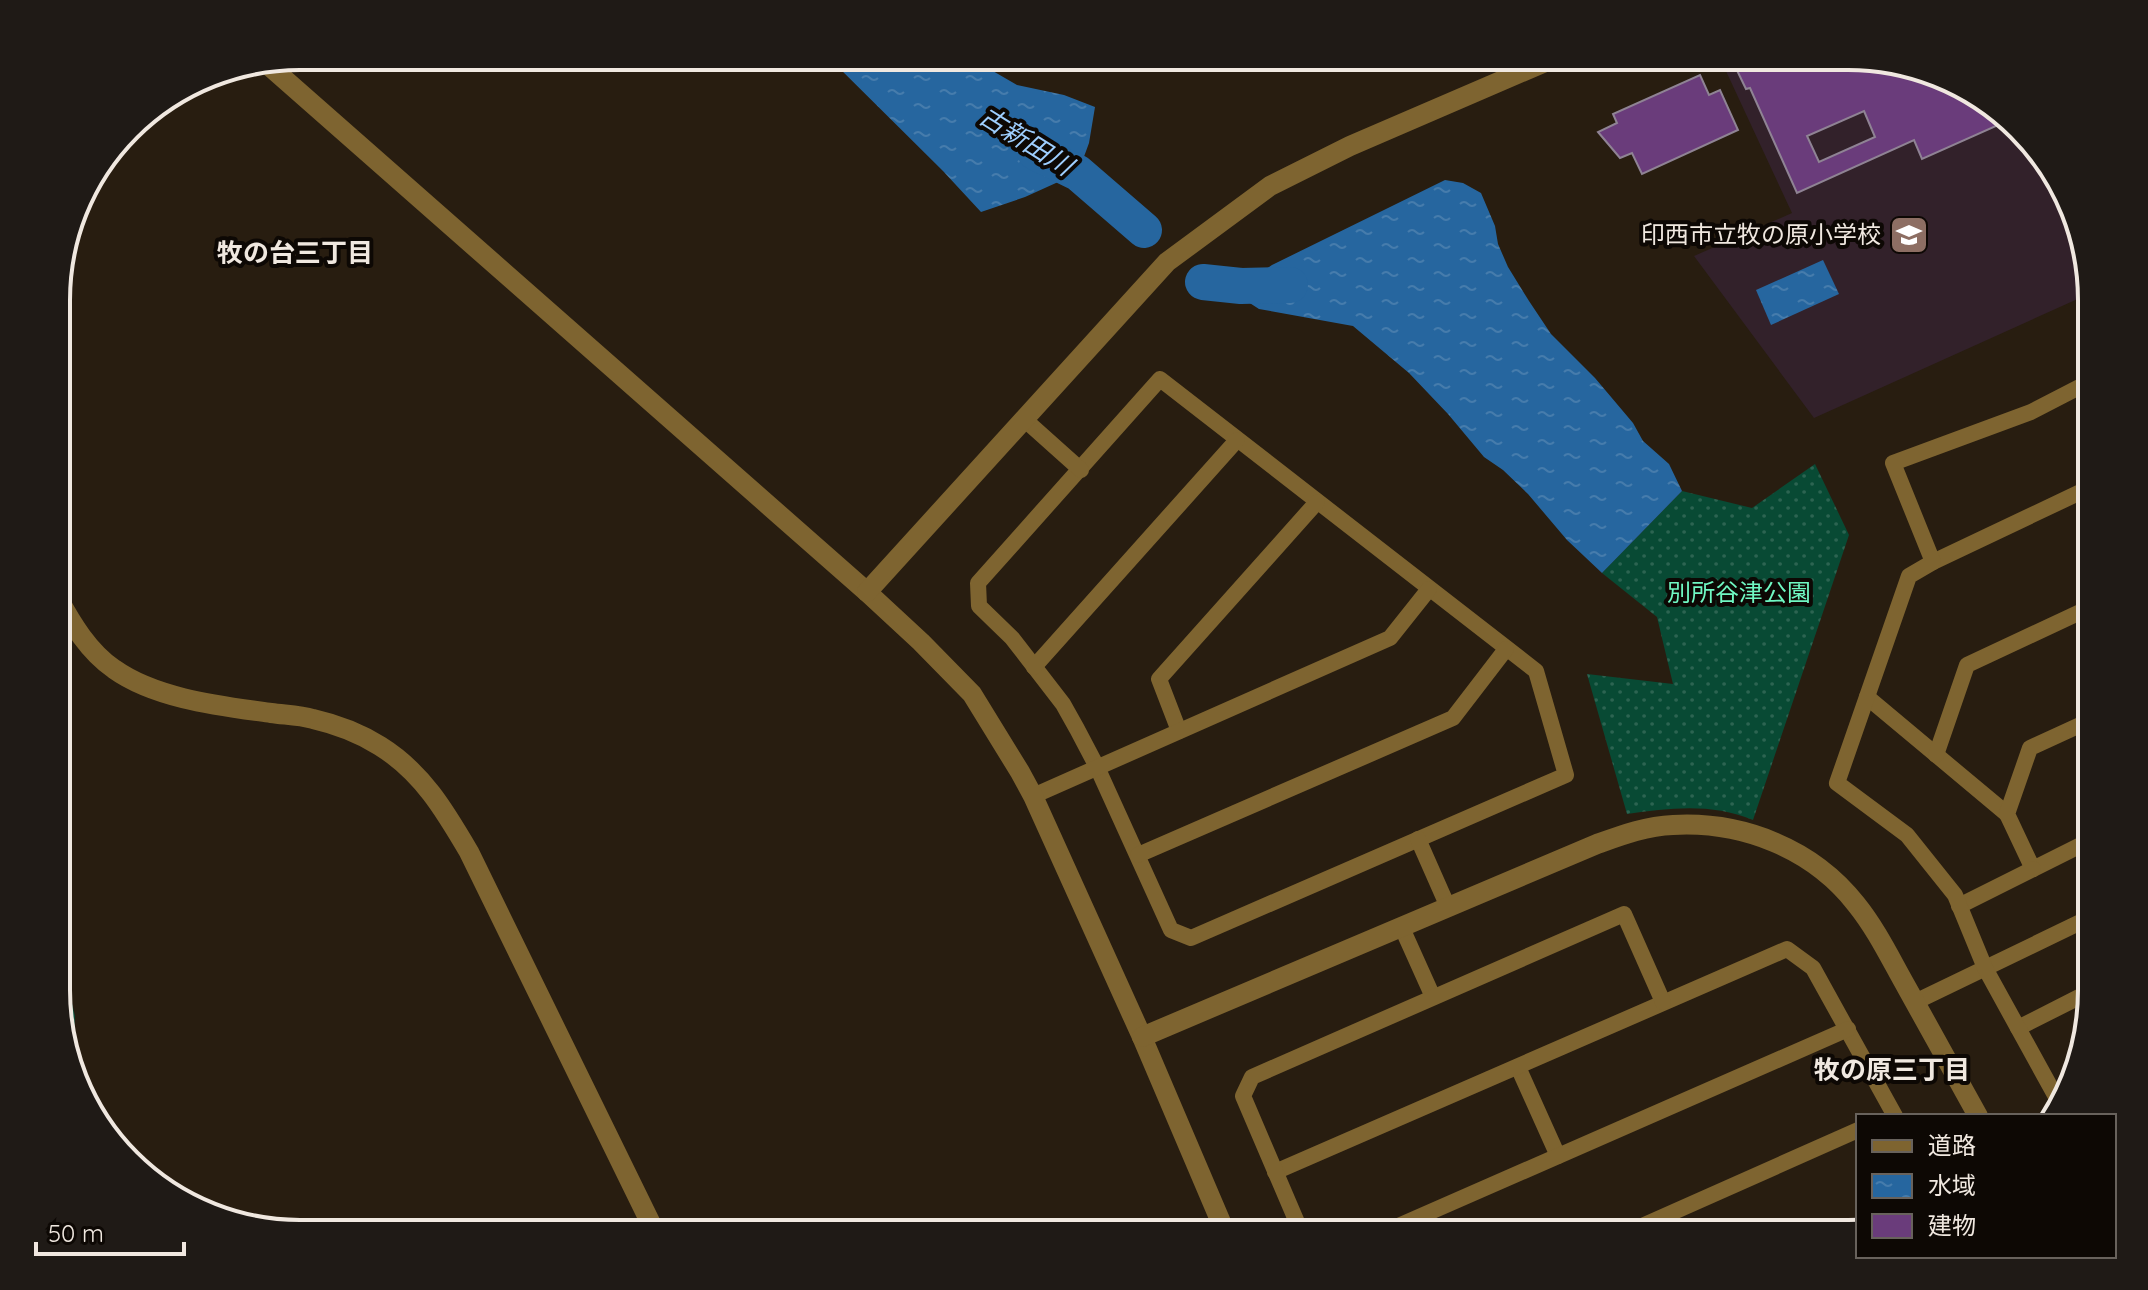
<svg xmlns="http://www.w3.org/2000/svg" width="2148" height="1290" font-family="Quicksand,'Noto Sans JP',sans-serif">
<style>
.education{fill:#32212a}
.grass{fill:url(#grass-dots)}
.water{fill:url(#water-ripples)}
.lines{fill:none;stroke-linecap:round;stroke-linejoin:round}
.river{stroke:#26669f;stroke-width:36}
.building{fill:#6a3c7b;stroke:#8f8394;stroke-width:2;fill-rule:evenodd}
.minor{stroke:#7e6430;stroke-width:16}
.tertiary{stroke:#7e6430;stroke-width:20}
.labels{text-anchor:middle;stroke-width:8;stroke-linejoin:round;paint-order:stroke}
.poi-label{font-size:24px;fill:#f0e8e0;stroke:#0d0804;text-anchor:end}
.park-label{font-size:24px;fill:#70f8c3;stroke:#0d0804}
.water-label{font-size:26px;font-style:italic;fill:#9ecefe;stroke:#0d0804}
.neighbourhood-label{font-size:26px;font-weight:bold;fill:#f0e8e0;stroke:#0d0804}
.rim{fill:none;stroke:#f0e8e0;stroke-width:4}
</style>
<defs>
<pattern id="grass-dots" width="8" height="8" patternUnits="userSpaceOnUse" patternTransform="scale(2)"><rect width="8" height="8" fill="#084a34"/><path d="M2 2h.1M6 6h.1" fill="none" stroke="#2c6451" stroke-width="1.8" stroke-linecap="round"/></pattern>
<pattern id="water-ripples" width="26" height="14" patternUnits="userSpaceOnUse" patternTransform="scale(2)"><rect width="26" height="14" fill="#26669f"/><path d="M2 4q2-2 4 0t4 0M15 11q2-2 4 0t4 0" fill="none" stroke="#467cac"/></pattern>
</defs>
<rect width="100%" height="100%" fill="#281d10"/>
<polygon class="education" points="1719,56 1848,56 1970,89 2051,165 2091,284 2091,293 1814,418 1694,256 1792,213"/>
<g class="grass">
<path d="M1815 464 1849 535 1753 820C1712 803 1670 808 1627 814L1587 674 1673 684 1657 617 1602 573 1682 491 1752 508Z"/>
<polygon points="58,954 61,957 75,1016 73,1061 58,1021"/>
</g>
<g class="water">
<polygon points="827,56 967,56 1017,85 1064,95 1095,107 1089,143 1078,173 1025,197 981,212 943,171"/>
<polygon points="1445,180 1463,183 1481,193 1495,226 1498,244 1508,267 1529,301 1551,334 1595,378 1633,423 1643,441 1669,464 1682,491 1602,573 1567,540 1528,494 1503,470 1484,457 1448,414 1409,373 1353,326 1259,309 1242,298 1241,286 1272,265"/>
<polygon points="1823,260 1839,294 1771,325 1756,290"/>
</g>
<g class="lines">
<g class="river">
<polyline points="1035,152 1078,173 1144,230"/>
<polyline points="1203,282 1241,286 1290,285"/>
</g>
</g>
<g class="building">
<path d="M1741 56H1848L1970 89 2005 122 1922 159 1914 140 1797 193 1750 88 1746 89 1732 60ZM1864 111 1875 137 1819 162 1807 136Z"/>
<polygon points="1700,75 1709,95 1720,90 1738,130 1642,174 1632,153 1620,158 1598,132 1617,123 1613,114"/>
</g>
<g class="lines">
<g class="minor">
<polygon points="1160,379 1536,671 1566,775 1191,938 1171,930 1097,767 1077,729 1063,704 1012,638 979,606 978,583"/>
<polyline points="1024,419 1081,470"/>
<polyline points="1933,562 2091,487"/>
<polyline points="1034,667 1237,440"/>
<polyline points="1867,697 2007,814"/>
<polyline points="2091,720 2030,748 2007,814 2033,869 2091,840"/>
<polyline points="1179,731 1159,679 1317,502"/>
<polyline points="1936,755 1967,665 2091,607"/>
<polyline points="1033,796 1390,638 1429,589"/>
<polyline points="1418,839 1448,907"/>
<polyline points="1138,855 1453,718 1506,649"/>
<polyline points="1959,906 2033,869"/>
<polyline points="1402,928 1433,997"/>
<polyline points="1915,1002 2091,917"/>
<polyline points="2018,1028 2091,991"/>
<polyline points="1518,1067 1558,1156"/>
<polyline points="2061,1106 1985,968 1955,895 1907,835 1837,783 1909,576 1933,562 1893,463 2031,412 2091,381"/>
<polyline points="1275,1172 1787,949 1813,968 1895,1116"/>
<polyline points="1302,1234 1243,1096 1252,1077 1624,914 1663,1002"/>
<polyline points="1380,1234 1848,1029"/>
<polyline points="1624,1234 1858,1130"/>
</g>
<g class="tertiary">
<polyline points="266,63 867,592 921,642 972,694 1020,772 1033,796 1142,1037 1226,1234"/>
<polyline points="867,592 1167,262 1270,186 1350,146 1559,56"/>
<path d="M58 598C72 624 89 652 114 669 156 699 221 706 271 713 285 715 299 715 313 719 335 724 361 734 380 746 422 772 445 811 469 852L656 1234"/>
<path d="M1142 1037 1597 844C1622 835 1646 826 1673 825 1743 821 1813 849 1856 904 1877 930 1891 960 1907 988 1931 1031 1954 1073 1978 1116"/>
</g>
</g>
<defs>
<symbol id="school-square" viewBox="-11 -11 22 22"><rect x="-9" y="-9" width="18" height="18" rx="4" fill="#8d6e63" stroke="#0d0804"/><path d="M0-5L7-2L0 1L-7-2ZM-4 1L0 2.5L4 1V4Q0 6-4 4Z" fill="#fff"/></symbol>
</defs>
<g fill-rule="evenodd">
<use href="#school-square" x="1887" y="213" width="44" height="44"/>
</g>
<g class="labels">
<g class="poi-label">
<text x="1881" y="243">印西市立牧の原小学校</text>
</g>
<g class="park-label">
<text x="1739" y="601">別所谷津公園</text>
</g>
<g class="water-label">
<text transform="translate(1026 141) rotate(32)" y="9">古新田川</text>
</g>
<g class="neighbourhood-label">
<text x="295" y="262">牧の台三丁目</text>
<text x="1892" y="1079">牧の原三丁目</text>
</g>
</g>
<path d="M0 0H2148V1290H0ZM300 70H1848A230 230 0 0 1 2078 300V990A230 230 0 0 1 1848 1220H300A230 230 0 0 1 70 990V300A230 230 0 0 1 300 70Z" fill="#1f1a16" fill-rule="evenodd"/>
<path class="rim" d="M300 70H1848A230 230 0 0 1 2078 300V990A230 230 0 0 1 1848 1220H300A230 230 0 0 1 70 990V300A230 230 0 0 1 300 70Z"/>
<rect x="1856" y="1114" width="260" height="144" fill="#0d0804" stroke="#68625c" stroke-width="2"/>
<rect x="1872" y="1140" width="40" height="12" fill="#7e6430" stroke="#68625c" stroke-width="2"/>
<text x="1928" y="1154" font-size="24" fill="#f0e8e0">道路</text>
<rect x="1872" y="1174" width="40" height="24" fill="url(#water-ripples)" stroke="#68625c" stroke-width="2"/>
<text x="1928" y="1194" font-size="24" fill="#f0e8e0">水域</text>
<rect x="1872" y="1214" width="40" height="24" fill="#6a3c7b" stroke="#68625c" stroke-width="2"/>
<text x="1928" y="1234" font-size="24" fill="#f0e8e0">建物</text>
<path d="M36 1242v12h148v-12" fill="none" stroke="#f0e8e0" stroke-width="4"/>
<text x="48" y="1242" font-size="24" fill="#f0e8e0" stroke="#0d0804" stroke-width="6" paint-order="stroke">50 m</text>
</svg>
